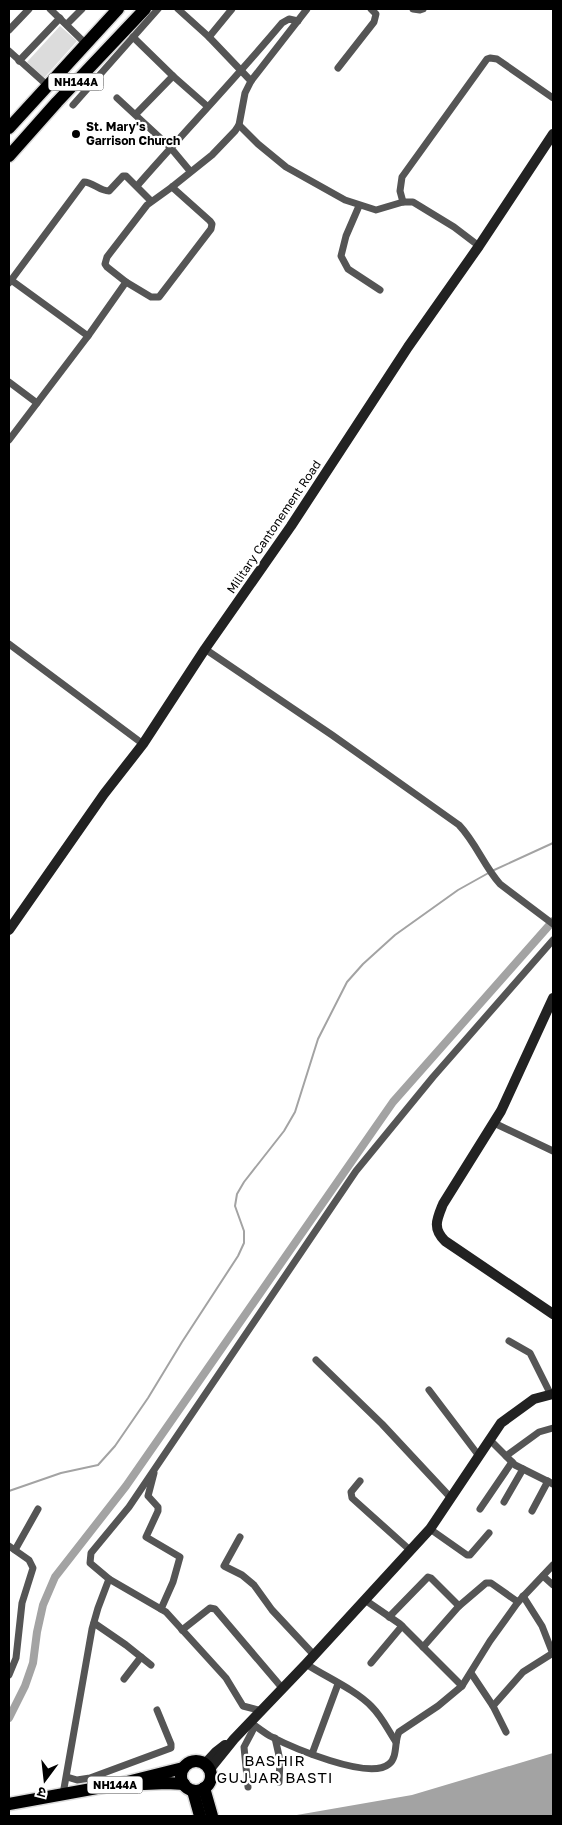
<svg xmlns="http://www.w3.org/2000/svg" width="562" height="1825" font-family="'Golos Text','Noto Sans Devanagari',sans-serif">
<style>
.green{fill:#dcdcdc}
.water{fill:#a3a3a3}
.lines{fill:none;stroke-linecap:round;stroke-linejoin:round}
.stream{stroke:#a3a3a3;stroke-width:2}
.canal{stroke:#a3a3a3;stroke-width:8}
.highway-casing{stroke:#dbdbdb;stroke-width:15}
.street{stroke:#555;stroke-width:7}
.secondary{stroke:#222;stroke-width:10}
.highway{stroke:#000;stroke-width:12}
.poi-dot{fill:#000;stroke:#fff;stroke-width:2}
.labels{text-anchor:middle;stroke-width:4.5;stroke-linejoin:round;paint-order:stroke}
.shield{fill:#fff;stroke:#4c4c4c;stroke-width:1}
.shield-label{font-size:11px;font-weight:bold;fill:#000}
.poi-label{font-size:12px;font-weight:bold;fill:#000;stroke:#fff;text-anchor:start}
.street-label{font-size:12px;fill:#000;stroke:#fff}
.quarter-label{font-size:15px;letter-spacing:1px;fill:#000;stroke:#fff}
</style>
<rect width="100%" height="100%" fill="#fff"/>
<polygon class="green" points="60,26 77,41 44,78 27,62"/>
<polygon class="water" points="553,1753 553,1816 291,1816 412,1795"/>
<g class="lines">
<polyline class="stream" points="9,1491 61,1473 98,1465 115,1446 148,1398 182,1342 238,1256 244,1243 244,1231 235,1206 237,1194 244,1182 284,1131 295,1112 318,1039 347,982 363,964 395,935 458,890 492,871 553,843"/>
<polyline class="canal" points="9,1718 25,1686 33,1663 37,1632 43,1605 55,1577 126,1486 393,1102 553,921"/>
<defs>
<g id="highway">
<polyline points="9,128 118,9"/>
<polyline points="9,156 57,102 145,9"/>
<circle cx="196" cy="1776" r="15"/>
<polyline points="144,1784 167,1783 184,1784"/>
<polyline points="204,1788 212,1816"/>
<polyline points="193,1791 200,1816"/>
<polyline points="9,1804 119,1784 183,1768"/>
</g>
</defs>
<use href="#highway" class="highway-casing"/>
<g class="street">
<polyline points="50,9 86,44"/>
<polyline points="178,9 209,37 251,81"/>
<polyline points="413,9 420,10 423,9"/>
<polyline points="67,24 82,9"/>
<polyline points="9,30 29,9"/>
<polyline points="133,37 173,76 207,106"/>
<polyline points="209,37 232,9"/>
<polyline points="9,51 48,86"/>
<polyline points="19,61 60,18"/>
<polyline points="338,68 374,22 376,14 371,9"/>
<polyline points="117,98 170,147 190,171"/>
<polyline points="73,105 158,9"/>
<polyline points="136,114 173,76"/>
<polyline points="239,125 258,144 286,167 345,200 376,210 403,202 413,202 454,227 479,246"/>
<path d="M137 186C185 131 235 79 282 23L289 19 298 21"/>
<polyline points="403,202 400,191 402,177 487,59 490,58 497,59 553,98"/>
<polyline points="359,206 346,236 341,256 348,269 380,290"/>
<polyline points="11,280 88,336"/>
<polyline points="126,282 151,297 159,297 211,229 212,224 210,221 172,187"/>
<path d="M9 283 84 182C93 182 99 191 109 191L123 176H126L151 201"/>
<polyline points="9,382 37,403"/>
<polyline points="9,440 88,336 126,282 107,267 105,264 107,257 147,205 172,187 212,155 235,131 239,125 245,93 251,81 307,9"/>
<polyline points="9,644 143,744"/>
<path d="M205 649 332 735 459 825C476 843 484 866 500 884L553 924"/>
<polyline points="494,1123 553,1151"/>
<polyline points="509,1341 530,1353 551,1395"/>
<polyline points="316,1360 382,1424 451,1498"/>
<polyline points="429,1390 479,1456"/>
<polyline points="490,1440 515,1465 553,1484"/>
<polyline points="506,1456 539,1432 553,1428"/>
<polyline points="154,1473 148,1496 158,1507 158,1511 146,1537 180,1557 173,1582 161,1609"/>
<polyline points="360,1481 351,1492 352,1498 411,1551"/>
<polyline points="504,1502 523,1469"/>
<polyline points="480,1509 512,1462"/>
<polyline points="532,1511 548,1481"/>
<polyline points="430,1529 467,1555 470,1555 489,1533"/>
<polyline points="240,1537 224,1566 242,1575 254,1585 272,1610 314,1655"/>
<polyline points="9,1546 29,1560 33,1568 22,1603 16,1658 9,1675"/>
<polyline points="15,1550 38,1509"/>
<polyline points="543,1576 553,1585"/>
<polyline points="109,1579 166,1612 226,1678 243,1706 262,1711"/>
<polyline points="523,1596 542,1626 553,1654"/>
<polyline points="365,1600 400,1624 462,1686"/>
<polyline points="389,1617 428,1577 431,1578 459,1606"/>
<polyline points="94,1623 126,1645 151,1665"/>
<polyline points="182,1630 210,1608 215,1609 283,1689"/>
<polyline points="423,1647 459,1606 486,1583 491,1583 518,1602"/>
<polyline points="371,1663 402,1626"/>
<path d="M306 1664C326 1677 356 1690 372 1707 382 1717 388 1730 396 1742"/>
<polyline points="471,1673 493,1706 506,1732"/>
<polyline points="124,1679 141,1657"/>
<polyline points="493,1706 523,1672 553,1653"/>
<path d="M251 1723C257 1727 263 1732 270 1736 291 1747 369 1781 389 1764 398 1757 394 1741 399 1732L438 1706 462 1686 490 1641 518 1602 553 1565"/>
<polyline points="275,1738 280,1760 279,1782"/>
<polyline points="312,1754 338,1684"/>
<polyline points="67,1777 77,1780 90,1778 171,1748 171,1744 157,1710"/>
<polyline points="248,1787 244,1747 255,1726"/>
<polyline points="63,1794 92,1629 98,1608 109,1579 90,1563 91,1553 129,1507 356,1171 433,1077 553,940"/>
</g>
<g class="secondary">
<polyline points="9,930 104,794 143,744 205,649 291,526 408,347 479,246 553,134"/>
<path d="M553 998 501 1111 443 1204C437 1219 432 1228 445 1241L553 1314"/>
<polyline points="205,1764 216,1752 225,1745"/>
<polyline points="209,1770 234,1739 306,1664 430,1529 501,1423 534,1399 553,1394"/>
</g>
<use href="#highway" class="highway"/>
</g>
<circle class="poi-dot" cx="76" cy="134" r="5"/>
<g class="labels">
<g class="shield">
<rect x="48.5" y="73.5" width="55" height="17" rx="4"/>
<rect x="87.5" y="1776.5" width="55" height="17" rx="4"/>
</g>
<g class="shield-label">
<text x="76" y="86">NH144A</text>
<text x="115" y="1789">NH144A</text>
</g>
<g class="poi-label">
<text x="86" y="131">St. Mary's<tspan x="86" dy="14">Garrison Church</tspan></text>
</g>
<g class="street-label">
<text transform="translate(274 527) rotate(-56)" y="4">Military Cantonement Road</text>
</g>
<g class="quarter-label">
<text x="275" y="1766">BASHIR<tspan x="275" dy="17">GUJJAR BASTI</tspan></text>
</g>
</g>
<rect width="562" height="1825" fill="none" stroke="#000000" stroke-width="20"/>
<g transform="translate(45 1780) rotate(195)" stroke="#ffffff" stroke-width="4" paint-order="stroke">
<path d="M0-4L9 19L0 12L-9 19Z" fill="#000000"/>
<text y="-8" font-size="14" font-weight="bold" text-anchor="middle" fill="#000000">उ</text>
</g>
</svg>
